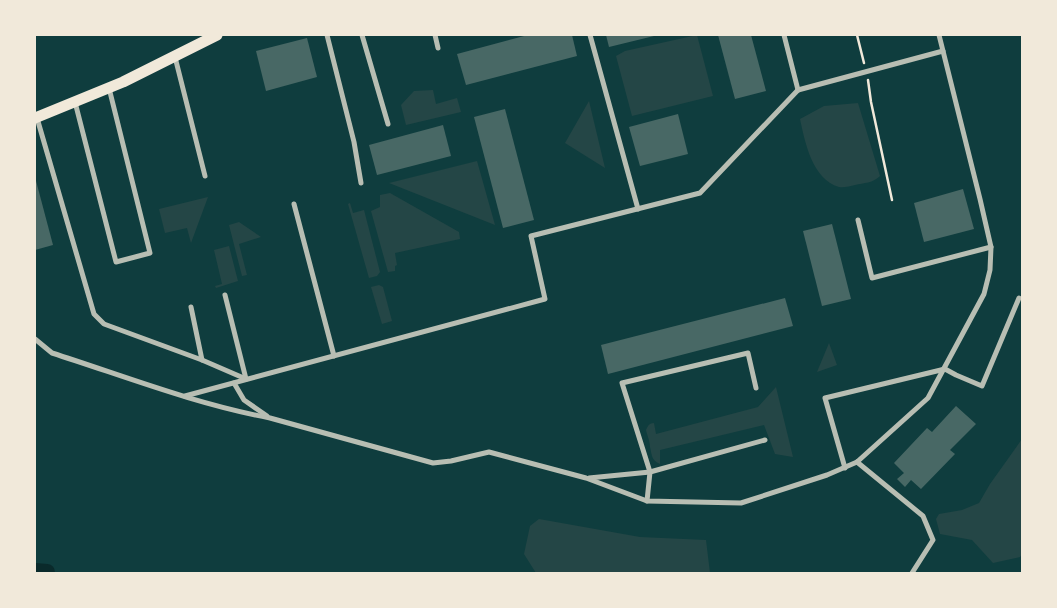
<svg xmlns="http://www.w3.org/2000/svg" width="1057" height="608" font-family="Karla,sans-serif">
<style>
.green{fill:#244646}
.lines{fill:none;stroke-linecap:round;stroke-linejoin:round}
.canal{stroke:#0a2a2b;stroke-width:16}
.building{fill:#486865}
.path{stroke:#f1e9da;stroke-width:2.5}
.minor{stroke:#b8beb3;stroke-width:5}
.primary{stroke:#f1e9da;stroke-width:11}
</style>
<rect width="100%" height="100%" fill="#0f3d3e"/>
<g class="green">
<polygon points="697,35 713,96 632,116 616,56 625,51"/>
<polygon points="433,90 436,104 457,98 461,112 406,125 401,105 414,91"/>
<polygon points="589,101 605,168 565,143"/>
<path d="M858 103 880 176C873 183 864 183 855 185 850 186 844 188 839 187 812 179 805 142 800 119L824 106Z"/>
<polygon points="477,161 495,225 389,183"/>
<polygon points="390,193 459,232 460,239 395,253 397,265 395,266 395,271 388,272 371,211 380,207 380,195"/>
<polygon points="208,197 191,243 187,228 165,233 159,209"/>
<polygon points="350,203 353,213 364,210 380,272 377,276 369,278 348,204"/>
<polygon points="239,222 261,237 239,244 247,275 242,276 229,225"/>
<polygon points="229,246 238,281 216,288 215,286 222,284 214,250"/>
<polygon points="379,285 383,287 392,321 382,324 371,287"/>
<polygon points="829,343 837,365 817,372"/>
<path d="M776 387 793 457 775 454 764 425 660 450V464C651 460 652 455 650 447 650 441 647 435 646 430 648 426 649 423 654 423L656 434 758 407Z"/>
<polygon points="1022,439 1022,554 1020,557 993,563 972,540 940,534 936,519 939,514 962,510 979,503 990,484"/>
<polygon points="539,519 640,537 706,540 710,573 536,573 524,554 530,526"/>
</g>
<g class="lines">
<polyline class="canal" points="35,571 47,572"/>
</g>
<g class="building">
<polygon points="528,35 572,35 577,56 466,85 457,54"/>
<polygon points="606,35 654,35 654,36 609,47"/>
<polygon points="718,35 751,35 766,91 735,99"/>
<polygon points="307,38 317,77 266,91 256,51"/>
<polygon points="505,109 534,220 503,228 474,117"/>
<polygon points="678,114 688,154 640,166 629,127"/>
<polygon points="443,125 451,156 377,175 369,145"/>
<polygon points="35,177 53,245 35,250"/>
<polygon points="963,189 974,229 924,242 914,203"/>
<polygon points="832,224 851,299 822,306 803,231"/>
<polygon points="785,298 793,326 608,374 601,345"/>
<polygon points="956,406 976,424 950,450 955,454 921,489 911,480 905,487 897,479 904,473 894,463 927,428 932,432"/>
</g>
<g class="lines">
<g class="path">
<polyline points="857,35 864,63"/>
<polyline points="868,80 871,102 892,200"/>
</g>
<g class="minor">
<polyline points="327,35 354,142 361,183"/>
<polyline points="362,35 388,124"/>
<polyline points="435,35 438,48"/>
<polyline points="590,35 638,209"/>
<polyline points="784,35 798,90"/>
<polyline points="175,57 205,176"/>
<polyline points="798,90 943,51"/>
<polyline points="75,102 116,262 150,253 109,88"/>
<polyline points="37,118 94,314 104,324 202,360 246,379"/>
<polyline points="294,204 334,356"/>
<polyline points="858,220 872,278 991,247"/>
<polyline points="225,295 246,379"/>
<polyline points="191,307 202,360"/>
<path d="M35 339 52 353C124 376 195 404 270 418L433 463 451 461 489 452 586 478 647 501 741 503 827 475 857 462 928 398 984 294 990 270 991 247 980 199 939 35"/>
<polyline points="234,383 244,400 267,416"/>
<polyline points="185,396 545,299 531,236 700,193 798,90"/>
<polyline points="857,462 923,516 933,540 912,573"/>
<polyline points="845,468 825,398 945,369 956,375 982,386 1019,298"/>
<polyline points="589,478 650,472 765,440"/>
<polyline points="647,501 650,472 622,383 748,353 756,388"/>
</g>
<polyline class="primary" points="35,118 123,82 217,35"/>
</g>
<rect width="1057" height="608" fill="none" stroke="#f1e9da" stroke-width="72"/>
</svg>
